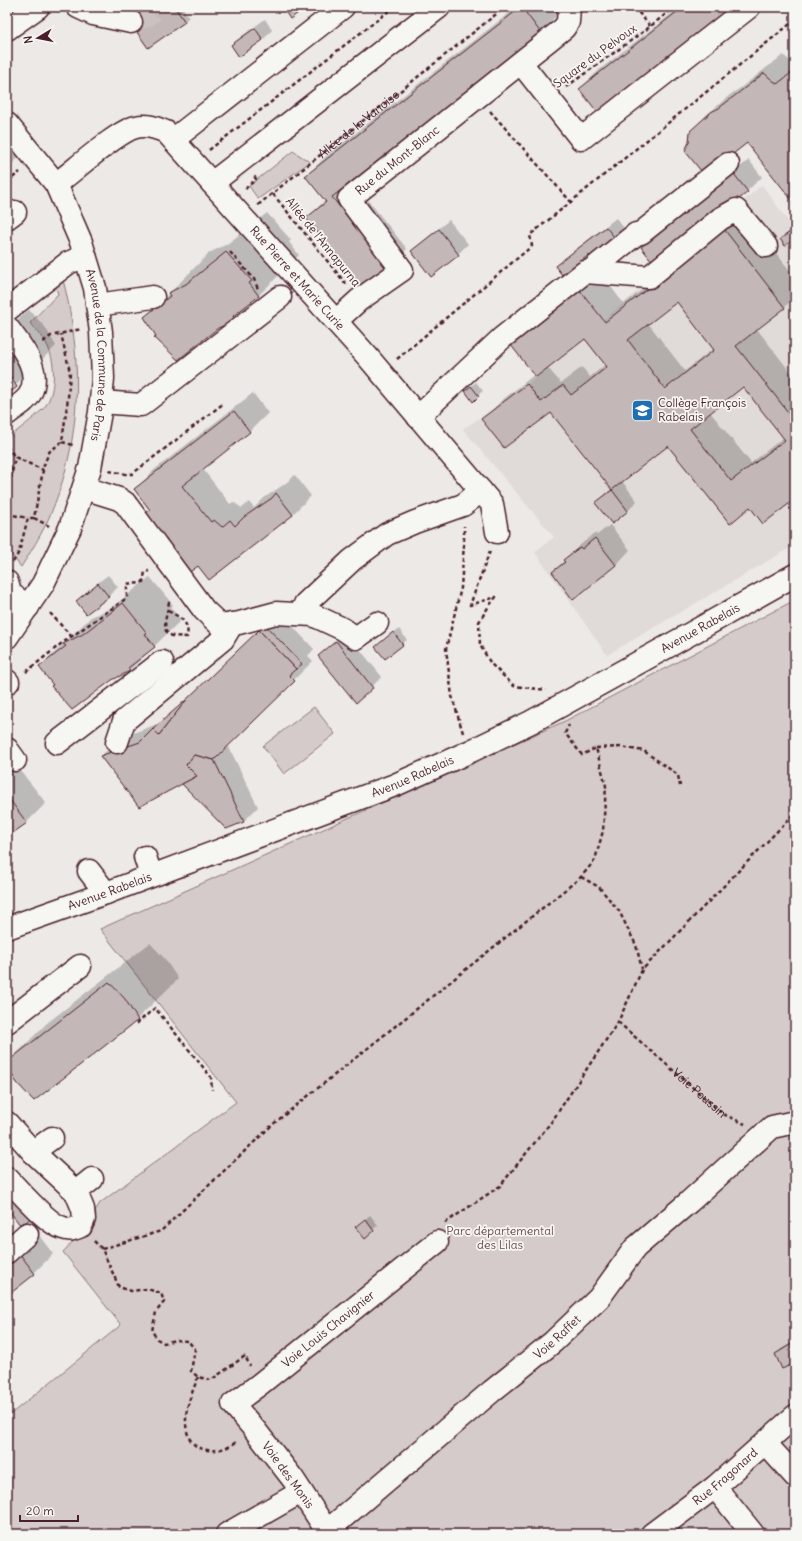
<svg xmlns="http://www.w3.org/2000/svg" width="802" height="1541" font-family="Delius,sans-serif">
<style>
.built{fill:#e0dad8}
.green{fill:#d4cbca;stroke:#8f757a}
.shadow{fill:#0003;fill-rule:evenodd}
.building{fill:#c4b7b7;stroke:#4a1f2b;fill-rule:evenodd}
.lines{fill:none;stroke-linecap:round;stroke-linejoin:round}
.minor-tunnel{stroke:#ccc1c1;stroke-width:22;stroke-dasharray:22 11;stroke-linecap:butt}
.minor-casing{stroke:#4a1f2b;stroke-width:25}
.major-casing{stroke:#4a1f2b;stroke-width:25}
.path{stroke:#4a1f2b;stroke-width:2.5;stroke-dasharray:4 3;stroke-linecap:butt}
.minor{stroke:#f6f6f2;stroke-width:22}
.major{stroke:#f6f6f2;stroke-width:22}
.labels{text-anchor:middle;stroke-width:3.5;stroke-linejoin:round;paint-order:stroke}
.street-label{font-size:12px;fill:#4a1f2b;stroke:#f6f6f2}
.poi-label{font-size:12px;fill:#4a1f2b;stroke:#f6f6f2;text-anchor:start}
.park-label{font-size:12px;fill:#6c4a53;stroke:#f6f6f2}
</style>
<rect width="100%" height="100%" fill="#ece9e6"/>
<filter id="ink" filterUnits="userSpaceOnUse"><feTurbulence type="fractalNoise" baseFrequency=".025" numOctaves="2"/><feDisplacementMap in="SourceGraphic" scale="8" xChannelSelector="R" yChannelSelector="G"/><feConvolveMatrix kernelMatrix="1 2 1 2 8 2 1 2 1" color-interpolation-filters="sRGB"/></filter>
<g filter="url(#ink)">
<polygon class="built" points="762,185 795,231 795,545 607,655 535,552 554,537 463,429 519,392"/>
<g class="green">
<polygon points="293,151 310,162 258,199 249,186"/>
<path d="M62 276C82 350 83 431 55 503 47 525 34 547 21 567L7 549V439C19 429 32 420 43 409 56 395 56 364 48 347 45 339 36 330 30 323L58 294 54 282Z"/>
<polygon points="795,600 795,1534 7,1534 7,1417 121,1325 63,1252 83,1231 100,1203 236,1102 100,929 565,721"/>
<polygon points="314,707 335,734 284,774 263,746"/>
</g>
<g class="shadow">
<polygon points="136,7 182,7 189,17 184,22 127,15"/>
<polygon points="517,7 555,7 559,13 541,32 352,180 407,249 388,268 308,218 325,200 307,176 325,157"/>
<polygon points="680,7 735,7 580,89 599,70"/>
<polygon points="265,19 272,30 263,40 232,45 242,36"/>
<polygon points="783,55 795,65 795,203 748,142 690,142 691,131 710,112 731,94 739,89"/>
<polygon points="7,108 20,123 33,143 7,169"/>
<polygon points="749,160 762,177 747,191 642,247 656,233"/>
<path d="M743 211 795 277V296L785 307 757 329 795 378V497L750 506 668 444 622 481 637 501 628 511 596 503 612 488 551 412 483 419 501 401 535 374 511 344 599 271 624 304ZM677 300 714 348 685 371 648 323ZM585 338 606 364 590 377 582 367 561 383 547 367ZM744 386 784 437 751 463 710 412Z"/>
<polygon points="267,213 291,240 289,242 299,255 235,319 157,335 146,317 209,253 227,244"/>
<polygon points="616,218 627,232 589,253 557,266 566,257"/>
<polygon points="449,220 468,244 458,254 431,275 412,251 422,242"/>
<polygon points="795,228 794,238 782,239 786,234"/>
<polygon points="29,310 45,327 56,346 7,393 7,328"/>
<polygon points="476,382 483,391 478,395 470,387"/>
<polygon points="253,393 268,413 250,431 202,468 230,504 233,502 242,508 249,502 254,508 264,498 286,483 295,475 311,496 293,514 198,564 144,516 151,509 136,489 154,470"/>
<polygon points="610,525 630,550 616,565 553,572 579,546 595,533 597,535"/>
<polygon points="7,541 10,546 7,549"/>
<polygon points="108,575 118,587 108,597 77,601 87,591"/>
<polygon points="150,577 173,605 171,608 181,620 130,670 111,679 54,685 40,667 91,617 111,608"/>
<polygon points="279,612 314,649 308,656 313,661 228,745 258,807 244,821 184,784 101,756 120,738 160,723 188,698"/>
<polygon points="399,629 407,640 385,658 381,642"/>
<polygon points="346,632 382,677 356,701 319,656"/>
<polygon points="16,765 46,803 27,822 7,836 7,772"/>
<polygon points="150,943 165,959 178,979 137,1019 7,1064 7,1063 47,1023"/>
<polygon points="370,1215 378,1225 365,1237 361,1223"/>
<polygon points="38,1234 53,1254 34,1273 7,1294 7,1259"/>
<polygon points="795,1341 795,1362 776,1354 781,1349"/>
</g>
<g class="building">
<polygon points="137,7 178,7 176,9 185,22 148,48 125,15"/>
<polygon points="282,7 306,7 290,19"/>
<polygon points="521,7 533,7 526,13 541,33 332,197 389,269 363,289 306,218 326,202 305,176"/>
<polygon points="683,7 737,7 599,114 579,89"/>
<polygon points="255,28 263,40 239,57 231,45"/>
<polygon points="795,70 795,204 747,143 705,176 685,151 689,142 690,131 711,112 719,108 764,73 777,84"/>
<polygon points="734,174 748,192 655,265 641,247"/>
<polygon points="606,227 618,242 594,261 589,255 562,275 555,266"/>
<polygon points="439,229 459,255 431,277 411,251"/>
<path d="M724 229 785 308 736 346 795 421V499L763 524 750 507 730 524 668 446 612 490 551 413 504 448 481 419 527 384 541 402 563 385 571 395 607 367 585 339 536 377 510 344 579 289 605 322ZM677 302 714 350 665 389 628 340ZM743 387 785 440 731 481 690 429Z"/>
<polygon points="790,232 795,238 785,246 780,239"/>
<polygon points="226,252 252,281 249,283 259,296 233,316 236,320 218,328 178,360 154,337 156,336 144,317 170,296 168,293 186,284"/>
<polygon points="7,371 17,387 7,395"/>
<polygon points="471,386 479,396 473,402 465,391"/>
<polygon points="234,411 250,432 182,486 211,522 214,520 222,527 230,520 235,526 244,517 272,498 276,493 293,515 209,580 198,566 187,574 142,516 150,510 134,489"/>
<polygon points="612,490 628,511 612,524 595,503"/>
<polygon points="595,538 616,565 573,600 552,572 565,562 563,560 580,547 582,549"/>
<polygon points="98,583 109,597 86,614 76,601"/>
<polygon points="123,603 147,633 145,634 155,647 128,668 130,671 112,680 72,710 51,686 53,685 39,667 66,646 63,644 83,634"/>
<polygon points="265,625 302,664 296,669 259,630"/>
<polygon points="259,630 296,669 289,675 295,681 214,760 194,755 186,765 197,776 139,807 100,756 140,742 153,729 159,735 187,699"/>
<polygon points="393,632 403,645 385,659 375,647"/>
<polygon points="336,641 373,688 356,703 318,656"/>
<polygon points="187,699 159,735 153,729"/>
<polygon points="194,755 214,760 244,822 226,829 182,784 197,776 186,765"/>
<polygon points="7,796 27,823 7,837"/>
<polygon points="109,982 125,999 138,1020 34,1101 17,1083 7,1066 7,1062"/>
<polygon points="12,1195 31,1218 21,1226 7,1208 7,1199"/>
<polygon points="365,1219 374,1231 365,1239 355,1227"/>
<polygon points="19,1253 35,1274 7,1296 7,1262"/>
<polygon points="795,1342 795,1363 782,1369 775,1354"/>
</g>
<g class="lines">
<polyline class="minor-tunnel" points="131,22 150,14 154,7"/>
<defs>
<g id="minor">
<polyline points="78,7 93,14 131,22"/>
<polyline points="521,63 581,139 749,7"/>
<path id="s3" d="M7 124 56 184 81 242 95 288 101 332 103 378 100 412 90 468 70 528 43 584 7 637"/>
<polyline points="174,139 343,7"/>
<polyline points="212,183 439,7"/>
<path id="s4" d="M56 184C74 171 117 131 136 127 147 124 157 128 166 132L367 356 492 504 497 532"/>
<polyline points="7,218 15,212"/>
<polyline points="589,272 636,234 641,233 728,164"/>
<polyline points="97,305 153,297"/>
<polyline points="7,310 68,263 85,256"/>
<path id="s5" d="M336 321 359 300 402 270 349 199 564 28 568 22 569 7"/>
<path d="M7 327C20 345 43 370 30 394 26 402 14 408 7 414"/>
<polyline points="101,402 141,405 280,297"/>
<polyline points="418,417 502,338 585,272 649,277 720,219 736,210 766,246"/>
<polyline points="84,488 119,499 125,503 204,610 221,626 239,623 276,613 313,615 343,629 356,638 377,623"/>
<polyline points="7,582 10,593 28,607"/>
<polyline points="302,614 305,604 352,560 387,534 415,522 463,505 481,491"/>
<polyline points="7,681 8,682"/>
<polyline points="117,742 124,721 223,639 232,624"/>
<polyline points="57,743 162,662"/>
<polyline points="7,749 15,760"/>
<polyline points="145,857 151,875"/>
<polyline points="89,871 106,893"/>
<path id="s6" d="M7 928 106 893 395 785 471 751 531 722 674 643 795 575"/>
<polyline points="7,1022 80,966"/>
<path d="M7 1123 33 1152 76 1192 83 1209 84 1219 81 1226C74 1229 70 1231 63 1228 47 1224 20 1191 7 1178"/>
<polyline points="33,1152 52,1138"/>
<polyline points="76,1192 92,1179"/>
<polyline points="7,1252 27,1234"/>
<polyline points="765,1443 795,1476"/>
<polyline points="715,1487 753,1534"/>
<path id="s7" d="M327 1531 492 1391 553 1342 599 1298 635 1248 689 1202 772 1127 795 1122"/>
<polyline points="227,1534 301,1492"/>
<path id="s8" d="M329 1534 293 1479 255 1430 233 1404 260 1384 437 1242"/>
<path id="s9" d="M652 1534 715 1487 795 1416"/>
</g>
<polyline id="major" points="7,29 38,7"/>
</defs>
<use href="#minor" class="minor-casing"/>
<use href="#major" class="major-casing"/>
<g class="path">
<polyline points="634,7 650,26"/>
<polyline points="566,87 643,32 675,7"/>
<polyline points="490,111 571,202"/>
<polyline points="209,150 394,7"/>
<polyline points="7,182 20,172"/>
<polyline points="247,189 246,188 256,179 254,176"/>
<polyline points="273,194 346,284"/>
<path id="s1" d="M258 205 505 7"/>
<polyline points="230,252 254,279 258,289"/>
<polyline points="43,342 51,336 81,329"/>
<polyline points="397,359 532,246 530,235 795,20"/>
<polyline points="62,442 73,445"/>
<polyline points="7,446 15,457 43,470"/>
<polyline points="109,471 125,474 132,474 224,403"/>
<polyline points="7,499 15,457"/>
<polyline points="7,514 28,518"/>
<polyline points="34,518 49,526"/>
<polyline points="490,551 470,605 496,597 489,606 479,622 480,645 491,664 514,686 546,690"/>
<polyline points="13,562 19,552 28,518 34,518 44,465 49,452 62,442 68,398 70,372 61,334"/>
<path d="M168 611C180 617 190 622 187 637L172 636 166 631C163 620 169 610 169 599"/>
<polyline points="50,613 71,636"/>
<path d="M26 672 62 643 127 598V584C133 582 137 585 143 582L145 572 149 571"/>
<polyline points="463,733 452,696 446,649 461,588 464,543 464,526"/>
<polyline points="596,748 621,747 644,751 678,775 680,786"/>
<polyline points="581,877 599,887 619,911 636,945 642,969"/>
<path id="s2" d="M618 1022 723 1114 745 1124"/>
<polyline points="136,1024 155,1008 211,1077 212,1090"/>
<polyline points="445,1223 500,1186 552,1121 618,1022 642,970 795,813"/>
<polyline points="94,1241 102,1249 119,1287 131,1291 147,1289 161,1293 164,1302 156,1312 152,1331 157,1339 164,1343 175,1340 188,1341 195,1349 191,1371 198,1377 211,1380 245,1356 250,1366"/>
<polyline points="102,1249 161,1231 272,1125 581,877 595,860 603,831 606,786 596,748 582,755 565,733 569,725"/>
<path d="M198 1377C193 1391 185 1407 186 1422 186 1444 200 1454 221 1449 227 1448 233 1444 238 1441"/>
</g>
<use href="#minor" class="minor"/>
<use href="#major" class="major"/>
</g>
</g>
<defs>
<symbol id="school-square" viewBox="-11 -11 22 22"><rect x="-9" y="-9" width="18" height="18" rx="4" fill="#1f6fb2" stroke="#f6f6f2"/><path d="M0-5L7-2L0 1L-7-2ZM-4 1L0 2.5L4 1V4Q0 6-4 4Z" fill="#fff"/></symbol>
</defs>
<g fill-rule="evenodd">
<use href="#school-square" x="630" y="398" width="25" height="25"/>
</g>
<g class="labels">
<g class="street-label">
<text transform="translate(595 56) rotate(-36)" y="4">Square du Pelvoux</text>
<text dy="4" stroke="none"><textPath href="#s1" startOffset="129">Allée de la Vanoise</textPath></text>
<text dy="4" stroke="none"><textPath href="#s5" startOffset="234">Rue du Mont-Blanc</textPath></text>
<text transform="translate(323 242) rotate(51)" y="4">Allée de l'Annapurna</text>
<text dy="4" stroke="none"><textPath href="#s4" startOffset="326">Rue Pierre et Marie Curie</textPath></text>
<text dy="4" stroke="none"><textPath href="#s3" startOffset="256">Avenue de la Commune de Paris</textPath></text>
<text dy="4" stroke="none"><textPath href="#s6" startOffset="757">Avenue Rabelais</textPath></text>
<text dy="4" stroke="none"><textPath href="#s6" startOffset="433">Avenue Rabelais</textPath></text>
<text dy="4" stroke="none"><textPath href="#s6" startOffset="109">Avenue Rabelais</textPath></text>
<text dy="4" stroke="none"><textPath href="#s2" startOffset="108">Voie Poussin</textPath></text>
<text dy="4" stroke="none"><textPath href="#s8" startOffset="283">Voie Louis Chavignier</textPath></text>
<text dy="4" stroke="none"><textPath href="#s7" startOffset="301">Voie Raffet</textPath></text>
<text transform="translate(288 1475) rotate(54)" y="4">Voie des Monis</text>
<text dy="4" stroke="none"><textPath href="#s9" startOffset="93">Rue Fragonard</textPath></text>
</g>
<g class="poi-label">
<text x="658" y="407">Collège François<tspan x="658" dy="14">Rabelais</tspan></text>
</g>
<g class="park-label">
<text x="500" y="1235">Parc départemental<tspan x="500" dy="14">des Lilas</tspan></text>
</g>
</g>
<rect width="802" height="1541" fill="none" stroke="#f6f6f2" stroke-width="24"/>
<rect x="12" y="12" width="778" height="1517" fill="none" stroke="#4a1f2b" stroke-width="1.5" filter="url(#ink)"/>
<g transform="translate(38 38) rotate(260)" stroke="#f6f6f2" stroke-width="3" paint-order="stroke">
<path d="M0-3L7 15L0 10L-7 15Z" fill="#4a1f2b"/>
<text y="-6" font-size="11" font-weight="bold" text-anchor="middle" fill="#4a1f2b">N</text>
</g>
<path d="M20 1515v6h58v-6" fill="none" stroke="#4a1f2b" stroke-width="2"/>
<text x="26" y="1515" font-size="12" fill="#4a1f2b" stroke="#f6f6f2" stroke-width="3" paint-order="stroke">20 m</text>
</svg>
